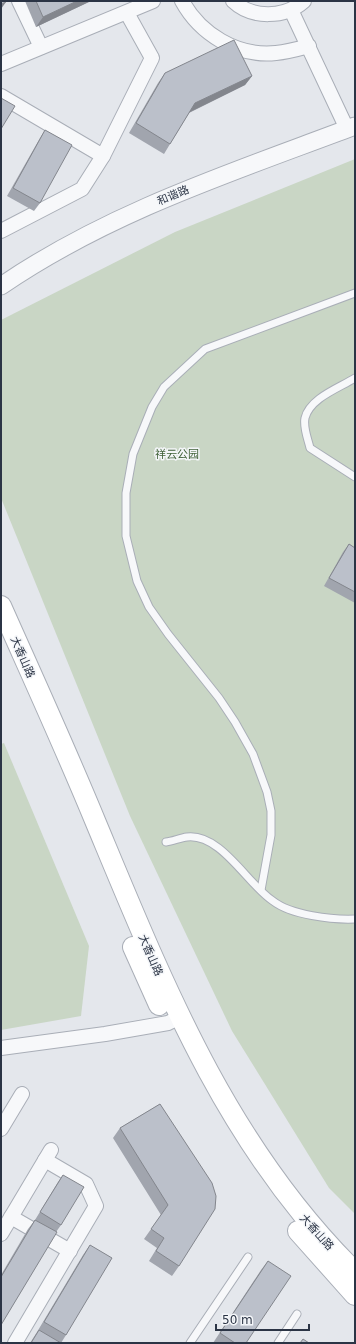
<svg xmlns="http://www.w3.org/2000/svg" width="356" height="1344" font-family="'DejaVu Sans','Noto Sans SC',sans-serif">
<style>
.green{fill:#c9d6c5}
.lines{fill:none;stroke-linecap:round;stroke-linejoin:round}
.service-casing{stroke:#a9aeb7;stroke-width:9}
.minor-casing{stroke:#a9aeb7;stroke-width:16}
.tertiary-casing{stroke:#a9aeb7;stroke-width:19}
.secondary-casing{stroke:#a9aeb7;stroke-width:22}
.service{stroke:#f7f8fa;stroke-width:7}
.minor{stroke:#f7f8fa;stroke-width:14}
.tertiary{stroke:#f7f8fa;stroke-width:17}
.secondary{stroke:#fff;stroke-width:20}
.wall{fill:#a1a5ae}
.shaded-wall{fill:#83868d}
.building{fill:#bbc0ca;stroke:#83868d}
.labels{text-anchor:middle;stroke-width:3;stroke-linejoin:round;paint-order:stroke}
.street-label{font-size:11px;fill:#2b3445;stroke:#f4f6f9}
.park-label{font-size:11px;fill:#3f6138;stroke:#f4f6f9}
</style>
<rect width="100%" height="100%" fill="#e4e7ec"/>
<g class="green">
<polygon points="355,159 355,1214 329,1188 232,1031 130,816 1,498 1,320 175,232"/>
<polygon points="4,743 89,946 81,1016 1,1030 1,744"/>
</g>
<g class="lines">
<defs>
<g id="service">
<path d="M355 378C339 388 310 398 305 418 303 428 308 439 310 448L355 477"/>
<path d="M166 842C173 841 180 838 187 837 221 833 248 885 273 901 291 915 332 920 355 919"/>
<polyline points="261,890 271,835 271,811 267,792 253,754 235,722 219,698 168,634 149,607 137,581 126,536 126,493 133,454 152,407 164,387 205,349 355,293"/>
<polyline points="190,1343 248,1257"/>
<polyline points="278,1343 297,1314"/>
</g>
<g id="minor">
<polyline points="19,1 41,47"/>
<path d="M182 1C200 34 237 57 276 53 287 52 298 49 309 46"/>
<path d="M233 1C252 19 285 18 304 1"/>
<polyline points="291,10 347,129"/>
<polyline points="1,64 153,1"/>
<polyline points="1,96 103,156 82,189 1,231"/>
<polyline points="103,156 152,58 127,13"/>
<polyline points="1,1048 105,1034 168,1023 180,1017"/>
<polyline points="1,1129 22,1094"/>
<polyline points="11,1217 70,1251"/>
<polyline points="1,1234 51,1150"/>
<polyline points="15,1343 96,1206 86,1184 45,1160"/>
</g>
<path id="tertiary" d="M1 286C109 212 233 172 355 126"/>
<g id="secondary">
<path d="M1 606C33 678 66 750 96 823 164 986 227 1146 355 1272"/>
<polyline points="133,947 159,1005"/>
<polyline points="298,1231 355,1295"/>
</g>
</defs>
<use href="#service" class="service-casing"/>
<use href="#minor" class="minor-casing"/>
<use href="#tertiary" class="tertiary-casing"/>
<use href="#secondary" class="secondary-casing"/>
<use href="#service" class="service"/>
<use href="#minor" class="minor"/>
<use href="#tertiary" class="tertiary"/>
<use href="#secondary" class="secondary"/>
</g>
<g class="wall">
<polygon points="25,1 91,1 36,27"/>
<polygon points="165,73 252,76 245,85 189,113 170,144 164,154 129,133 158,83"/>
<polygon points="45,130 40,203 34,211 7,196 40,138"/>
<polygon points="349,544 355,548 355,603 324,586 343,552"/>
<polygon points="160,1104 179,1266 172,1276 149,1261 157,1248 144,1239 161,1215 113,1138 120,1128"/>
<polygon points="63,1175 61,1225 56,1232 1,1325 1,1275 28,1229 35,1220 58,1182"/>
<polygon points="90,1245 66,1335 61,1343 30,1343 37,1332 83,1255"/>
<polygon points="268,1261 246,1343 213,1343 261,1270"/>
</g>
<g class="shaded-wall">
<polygon points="77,1 91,1 36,27 43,17"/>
<polygon points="6,2 1,9 1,4"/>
<polygon points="252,76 245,85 188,113 195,103"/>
</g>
<g class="building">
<polygon points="1,1 6,1 6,2 1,4"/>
<polygon points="36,1 77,1 43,17"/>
<polygon points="234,40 252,76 195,103 170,144 136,123 165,73"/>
<polygon points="1,98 15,106 1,129"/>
<polygon points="45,130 72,145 40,203 13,188"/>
<polygon points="349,544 355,548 355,592 329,578"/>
<polygon points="160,1104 212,1183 216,1196 215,1209 179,1266 156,1251 164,1238 151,1229 168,1205 120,1128"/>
<polygon points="63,1175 84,1187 61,1225 40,1212"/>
<polygon points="35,1220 57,1232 1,1325 1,1277"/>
<polygon points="90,1245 112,1258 66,1335 44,1322"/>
<polygon points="268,1261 291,1276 246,1343 235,1343 220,1333"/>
<polygon points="39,1330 61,1343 31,1343"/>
<polygon points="303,1339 309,1343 300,1343"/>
</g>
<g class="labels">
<g class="street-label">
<text transform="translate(173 195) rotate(-23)" y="4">和谐路</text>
<text transform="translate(23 657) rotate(66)" y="4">大香山路</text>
<text transform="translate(151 955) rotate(66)" y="4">大香山路</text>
<text transform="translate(317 1232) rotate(48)" y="4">大香山路</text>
</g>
<g class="park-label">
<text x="177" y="458">祥云公园</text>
</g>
</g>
<rect width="356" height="1344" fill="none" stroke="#2b3445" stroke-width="4"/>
<path d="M216 1324v6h93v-6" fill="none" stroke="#2b3445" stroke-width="2"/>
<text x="222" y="1324" font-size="12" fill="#2b3445" stroke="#f4f6f9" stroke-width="3" paint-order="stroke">50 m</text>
</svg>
